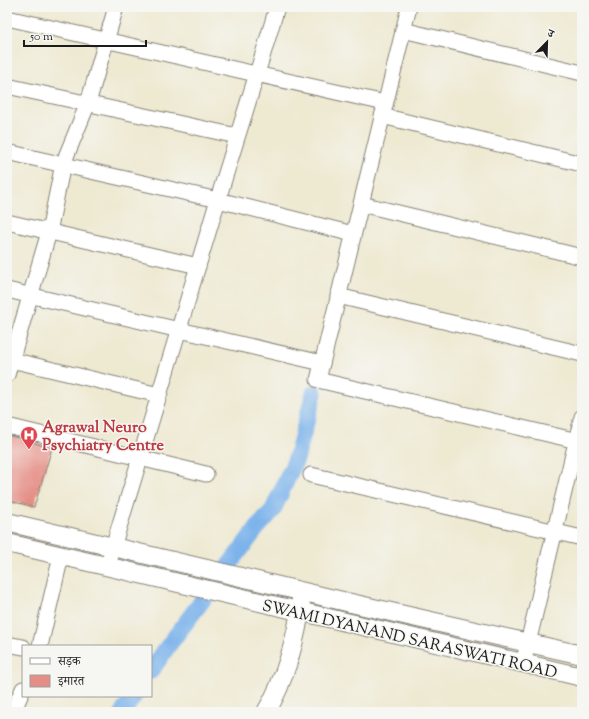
<svg xmlns="http://www.w3.org/2000/svg" width="589" height="719" font-family="'Sorts Mill Goudy','Noto Serif Devanagari',serif">
<style>
.lines{fill:none;stroke-linecap:round;stroke-linejoin:round}
.canal{stroke:#7bb3eb;stroke-width:17}
.building{fill:#e58e86}
.minor-casing{stroke:#858276;stroke-width:17}
.tertiary-casing{stroke:#858276;stroke-width:20}
.minor{stroke:#fff;stroke-width:15}
.tertiary{stroke:#fff;stroke-width:18}
.labels{text-anchor:middle;stroke-width:3;stroke-linejoin:round;paint-order:stroke}
.health-label{font-size:16px;font-weight:bold;fill:#be3a42;stroke:#f6f6f2;text-anchor:start}
.street-label{font-size:16px;fill:#1c1c1c;stroke:#f6f6f2}
</style>
<rect width="100%" height="100%" fill="#f6f6f2"/>
<filter id="ink" filterUnits="userSpaceOnUse"><feTurbulence type="fractalNoise" baseFrequency=".025" numOctaves="2"/><feDisplacementMap in="SourceGraphic" scale="8" xChannelSelector="R" yChannelSelector="G"/><feConvolveMatrix kernelMatrix="1 2 1 2 8 2 1 2 1" color-interpolation-filters="sRGB"/></filter>
<filter id="wash" filterUnits="userSpaceOnUse"><feTurbulence type="fractalNoise" baseFrequency=".012" numOctaves="4" result="noise"/><feDisplacementMap in="SourceGraphic" scale="16" xChannelSelector="R" yChannelSelector="G"/><feGaussianBlur stdDeviation="0.9" result="paint"/><feColorMatrix in="noise" values="0 0 0 0 0 0 0 0 0 0 0 0 0 0 0 0 0 1.4 0 .05"/><feComposite in="paint" operator="in"/></filter>
<g filter="url(#wash)">
<rect width="100%" height="100%" fill="#eee9d1"/>
<g class="lines">
<g class="canal">
<polyline points="151,671 168,646 257,528 273,510 296,459 314,393"/>
<polyline points="123,712 134,696"/>
</g>
</g>
<g id="blocks">
<polygon class="building" points="7,435 52,448 34,507 7,500"/>
</g>
</g>
<g filter="url(#ink)">
<use href="#blocks" fill-opacity="0" stroke="#858276" stroke-width="1"/>
<g class="lines">
<defs>
<g id="minor">
<polyline points="409,7 318,380 582,442"/>
<polyline points="7,18 385,103"/>
<polyline points="403,30 582,73"/>
<polyline points="7,86 237,136"/>
<polyline points="382,116 582,164"/>
<polyline points="7,152 218,200 353,234"/>
<polyline points="361,204 582,257"/>
<polyline points="7,222 198,266"/>
<polyline points="7,290 322,363"/>
<polyline points="338,296 582,354"/>
<polyline points="7,359 159,395"/>
<polyline points="7,375 49,232 63,164 88,103 116,7"/>
<polyline points="7,426 206,474"/>
<polyline points="311,475 582,538"/>
<path d="M108 567 113 547C150 426 186 305 223 183 241 124 260 66 277 7"/>
<polyline points="7,644 23,647"/>
<polyline points="40,646 61,556"/>
<polyline points="523,664 582,417"/>
<polyline points="13,712 23,689"/>
</g>
<g id="tertiary">
<polyline points="7,522 351,603 582,655"/>
<polyline points="7,543 582,677"/>
<path d="M266 712C284 683 298 635 301 600"/>
</g>
</defs>
<use href="#minor" class="minor-casing"/>
<use href="#tertiary" class="tertiary-casing"/>
<use href="#minor" class="minor"/>
<use href="#tertiary" class="tertiary"/>
</g>
</g>
<defs>
<symbol id="hospital-pin" viewBox="-11 -11 22 30"><path d="M0 17L-7.5 6A9.5 9.5 0 1 1 7.5 6Z" fill="#e0444e" stroke="#f6f6f2"/><path d="M-5-5h3v3.5h4V-5h3V5h-3V1.5h-4V5h-3Z" fill="#fff"/></symbol>
</defs>
<g fill-rule="evenodd">
<use href="#hospital-pin" x="19" y="425" width="20" height="27"/>
</g>
<g class="labels">
<g class="health-label">
<text x="42" y="432">Agrawal Neuro<tspan x="42" dy="18">Psychiatry Centre</tspan></text>
</g>
<g class="street-label">
<text transform="translate(410 638) rotate(13)" y="6">SWAMI DYANAND SARASWATI ROAD</text>
</g>
</g>
<rect width="589" height="719" fill="none" stroke="#f6f6f2" stroke-width="24"/>
<rect x="22" y="645" width="130" height="52" fill="#f6f6f2" stroke="#9f9f9c"/>
<rect x="30" y="658" width="20" height="6" fill="#ffffff" stroke="#9f9f9c"/>
<text x="58" y="665" font-size="12" fill="#1c1c1c">सड़क</text>
<rect x="30" y="675" width="20" height="12" fill="#e58e86" stroke="#9f9f9c"/>
<text x="58" y="685" font-size="12" fill="#1c1c1c">इमारत</text>
<g transform="translate(547 42) rotate(23)" stroke="#f6f6f2" stroke-width="3" paint-order="stroke">
<path d="M0-3L7 15L0 10L-7 15Z" fill="#1c1c1c"/>
<text y="-6" font-size="11" font-weight="bold" text-anchor="middle" fill="#1c1c1c">उ</text>
</g>
<path d="M24 40v6h122v-6" fill="none" stroke="#1c1c1c" stroke-width="2"/>
<text x="30" y="40" font-size="12" fill="#1c1c1c" stroke="#f6f6f2" stroke-width="3" paint-order="stroke">50 m</text>
</svg>
